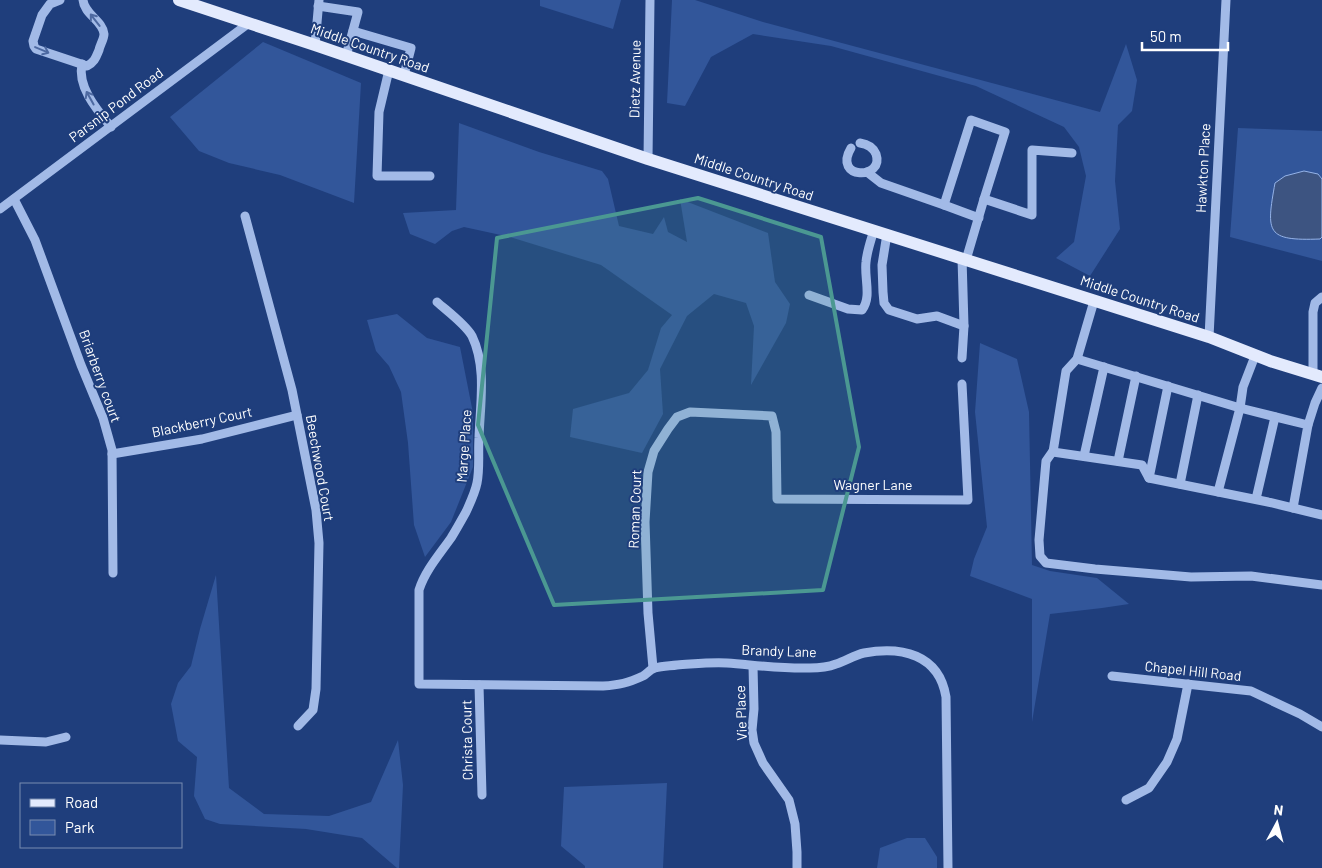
<svg xmlns="http://www.w3.org/2000/svg" width="1322" height="868" font-family="Barlow,sans-serif">
<style>
.green{fill:#32569a}
.water{fill:#3d5481;stroke:#95b3e8}
.lines{fill:none;stroke-linecap:round;stroke-linejoin:round}
.minor{stroke:#a2bae7;stroke-width:9}
.major{stroke:#e3eafd;stroke-width:12}
.oneway{stroke:#4d69a1}
.marked{fill:#4b9892;fill-opacity:0.2;stroke:#4b9892;stroke-width:4;stroke-linejoin:round}
.labels{text-anchor:middle;stroke-width:4;stroke-linejoin:round;paint-order:stroke}
.street-label{font-size:14px;fill:#fff;stroke:#1f3e7c}
</style>
<rect width="100%" height="100%" fill="#1f3e7c"/>
<g class="green">
<polygon points="540,0 621,0 613,29 540,6"/>
<polygon points="672,0 695,0 763,22 1100,112 1126,44 1137,80 1132,111 1118,125 1115,181 1120,229 1090,276 1056,258 1074,242 1086,176 1079,147 1064,127 976,86 831,46 753,34 711,57 685,106 667,103"/>
<polygon points="263,42 361,83 354,203 280,175 229,163 199,151 170,117"/>
<polygon points="459,123 539,152 602,171 608,179 619,226 653,234 664,217 668,232 687,242 680,199 768,233 775,282 790,304 786,323 751,385 754,326 746,303 714,294 687,316 660,369 663,414 642,453 570,437 573,409 629,393 648,370 661,328 672,315 601,265 510,237 464,227 452,231 435,244 410,234 403,213 456,210"/>
<path d="M1238 128 1322 131V179L1318 174C1301 174 1291 173 1276 183L1272 200 1320 239 1322 237V261L1230 237Z"/>
<polygon points="397,314 427,338 460,347 473,413 473,467 451,522 425,557 414,525 408,443 401,392 389,366 376,351 367,320"/>
<polygon points="980,343 1017,359 1029,412 1032,565 1050,571 1097,578 1129,604 1102,608 1050,614 1032,722 1032,599 970,576 974,559 987,527 975,412"/>
<polygon points="216,575 229,788 264,814 329,816 371,802 398,740 403,785 399,868 397,868 362,838 306,829 220,824 205,819 194,796 197,757 178,741 171,704 178,683 191,666 200,629"/>
<polygon points="667,783 663,868 585,868 585,866 561,846 564,787"/>
<polygon points="907,838 925,838 937,857 937,868 877,868 880,848"/>
</g>
<path class="water" d="M1304 171 1318 174 1322 179V237L1320 239C1266 241 1266 233 1275 183L1285 176Z"/>
<g class="lines">
<g class="minor">
<path d="M60 0 50 4 42 15 33 41 34 46 36 49 87 66C95 62 96 57 99 50 100 45 104 39 104 34 103 21 84 14 83 0"/>
<polyline points="318,6 358,12 346,56"/>
<polyline points="353,31 411,48 404,75"/>
<polyline points="315,45 319,0"/>
<path d="M82 64C77 87 97 110 111 127"/>
<polyline points="389,70 379,112 377,176 430,176"/>
<path d="M851 148C832 180 885 180 876 154 873 147 867 144 860 143"/>
<polyline points="648,159 650,0"/>
<polyline points="867,172 881,183 944,205 971,120 1005,132 984,199 966,260"/>
<polyline points="14,199 35,240 81,365 103,418 112,450 113,573"/>
<polyline points="984,199 1032,215 1032,150 1072,153"/>
<polyline points="944,205 979,218"/>
<polyline points="0,209 249,23"/>
<polyline points="245,216 292,390 316,510 319,543 316,689 313,710 298,726"/>
<polyline points="887,234 882,265 883,292 884,303 889,310 917,319 937,316 964,326"/>
<polyline points="962,258 964,326 962,358"/>
<path d="M809 295 848 309 862 310C872 297 864 278 866 262 867 251 871 240 874 230"/>
<polyline points="1094,301 1077,359 1066,371 1053,452 1142,465 1149,478 1268,502 1322,515"/>
<path d="M437 302C447 311 465 324 472 336 487 367 480 405 479 438 478 453 480 468 477 483 475 493 470 503 466 512 461 521 456 530 451 538 439 555 425 571 419 590V684L603 686C619 685 628 683 643 676 647 674 650 669 655 668 662 666 670 666 677 665 694 664 710 662 727 663 754 665 782 669 810 668 818 668 828 667 836 664 846 661 854 655 864 653 901 646 939 654 946 697L948 868"/>
<polyline points="1209,337 1226,0"/>
<polyline points="1255,356 1243,387 1240,408 1308,425 1293,508"/>
<polyline points="1077,359 1240,408 1218,492"/>
<polyline points="1313,374 1313,312 1315,303 1322,297"/>
<polyline points="1308,425 1315,403 1322,388"/>
<polyline points="1053,451 1046,461 1039,540 1040,556 1046,563 1095,569 1191,577 1251,576 1322,585"/>
<polyline points="112,454 202,439 297,415"/>
<polyline points="1084,456 1104,367"/>
<polyline points="1118,461 1136,376"/>
<polyline points="1149,478 1168,386"/>
<polyline points="1180,484 1198,395"/>
<polyline points="1256,499 1275,417"/>
<polyline points="753,666 754,709 752,730 754,743 763,763 789,800 795,824 797,852 797,868"/>
<polyline points="653,668 648,613 645,522 648,472 654,451 668,429 677,417 690,412 772,416 776,432 777,499 968,500 962,384"/>
<polyline points="1112,676 1251,691 1300,714 1322,727"/>
<polyline points="479,685 482,795"/>
<polyline points="0,740 46,742 66,737"/>
<polyline points="1126,800 1149,788 1167,762 1177,739 1188,684"/>
</g>
<polyline class="major" points="179,0 315,45 648,159 1209,337 1270,361 1322,377"/>
</g>
<defs><path id="oneway-shaft" d="M-6 0H5M1.5-3L5.5 0L1.5 3" fill="none" stroke-width="1.6" stroke-linecap="round" stroke-linejoin="round" transform="scale(1.25)"/></defs>
<g class="oneway">
<use href="#oneway-shaft" transform="translate(95 20) rotate(-128)"/>
<use href="#oneway-shaft" transform="translate(42 50) rotate(23)"/>
<use href="#oneway-shaft" transform="translate(90 98) rotate(-119)"/>
</g>
<path class="marked" d="M698 198 821 237 859 447 823 590 554 605 478 425 497 238Z"/>
<g class="labels">
<g class="street-label">
<text transform="translate(370 48) rotate(19)" y="5">Middle Country Road</text>
<text transform="translate(635 79) rotate(-89)" y="5">Dietz Avenue</text>
<text transform="translate(116 105) rotate(-37)" y="5">Parsnip Pond Road</text>
<text transform="translate(1203 168) rotate(-87)" y="5">Hawkton Place</text>
<text transform="translate(754 177) rotate(18)" y="5">Middle Country Road</text>
<text transform="translate(1140 299) rotate(18)" y="5">Middle Country Road</text>
<text transform="translate(100 376) rotate(70)" y="5">Briarberry court</text>
<text transform="translate(202 422) rotate(-12)" y="5">Blackberry Court</text>
<text transform="translate(464 446) rotate(-86)" y="5">Marge Place</text>
<text transform="translate(320 468) rotate(80)" y="5">Beechwood Court</text>
<text x="873" y="490">Wagner Lane</text>
<text transform="translate(635 509) rotate(-88)" y="5">Roman Court</text>
<text transform="translate(779 651) rotate(2)" y="5">Brandy Lane</text>
<text transform="translate(1193 671) rotate(6)" y="5">Chapel Hill Road</text>
<text transform="translate(741 713) rotate(-92)" y="5">Vie Place</text>
<text transform="translate(467 740) rotate(-91)" y="5">Christa Court</text>
</g>
</g>
<rect x="20" y="783" width="162" height="65" fill="#1f3e7c" stroke="#798bb0"/>
<rect x="30" y="799" width="25" height="8" fill="#e3eafd" stroke="#798bb0"/>
<text x="65" y="808" font-size="15" fill="#ffffff">Road</text>
<rect x="30" y="820" width="25" height="15" fill="#32569a" stroke="#798bb0"/>
<text x="65" y="833" font-size="15" fill="#ffffff">Park</text>
<g transform="translate(1277 823) rotate(7)" stroke="#1f3e7c" stroke-width="4" paint-order="stroke">
<path d="M0-4L9 19L0 12L-9 19Z" fill="#ffffff"/>
<text y="-8" font-size="14" font-weight="bold" text-anchor="middle" fill="#ffffff">N</text>
</g>
<path d="M1142 42v8h86v-8" fill="none" stroke="#ffffff" stroke-width="2.5"/>
<text x="1150" y="42" font-size="15" fill="#ffffff" stroke="#1f3e7c" stroke-width="4" paint-order="stroke">50 m</text>
</svg>
